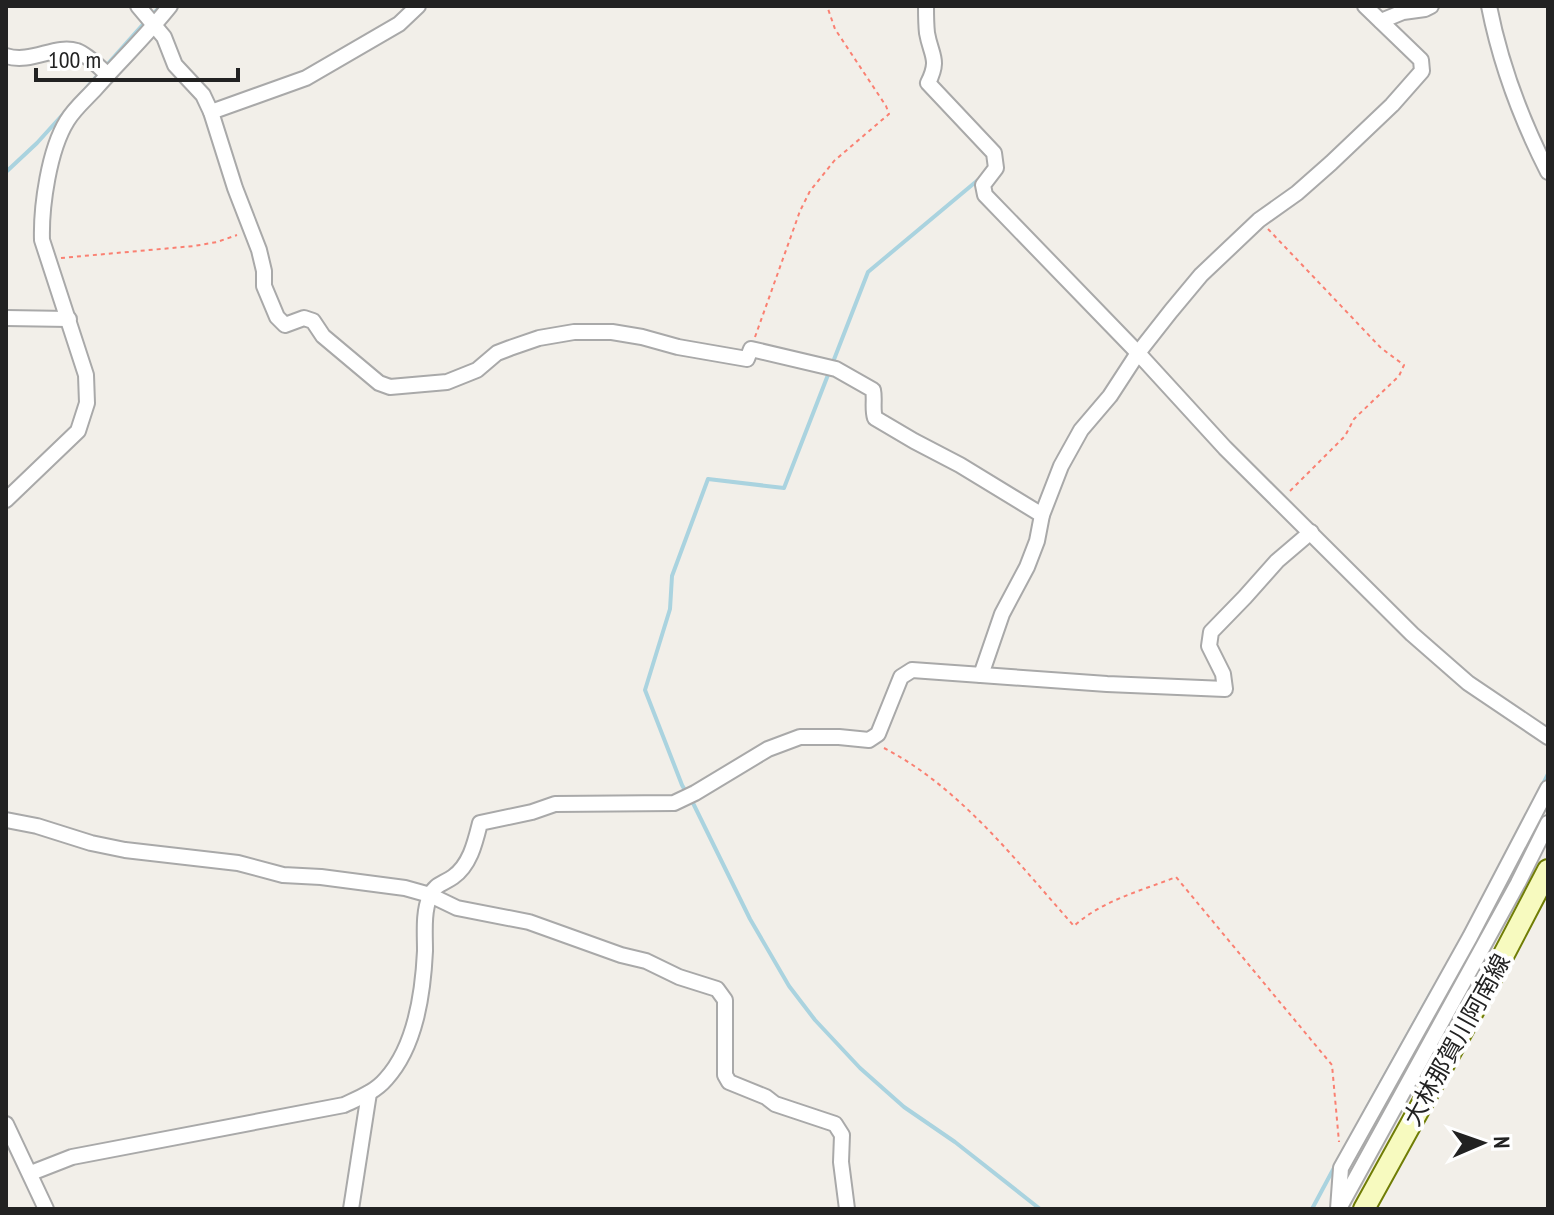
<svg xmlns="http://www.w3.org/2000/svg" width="1554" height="1215" font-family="'PT Sans Narrow','Noto Sans JP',sans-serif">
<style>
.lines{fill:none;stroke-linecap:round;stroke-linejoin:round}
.stream{stroke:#aad3df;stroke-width:4}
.street-casing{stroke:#a9a9a9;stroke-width:18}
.secondary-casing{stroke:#707d05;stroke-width:24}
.path{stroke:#fa8072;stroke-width:2;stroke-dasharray:4 4;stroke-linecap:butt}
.street{stroke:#fff;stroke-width:14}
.secondary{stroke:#f7fabf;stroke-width:20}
.labels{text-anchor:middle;stroke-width:8;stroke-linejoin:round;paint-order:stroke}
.street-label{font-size:24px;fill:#222;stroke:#fff}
</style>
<rect width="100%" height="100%" fill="#f2efe9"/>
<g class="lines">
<g class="stream">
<polyline points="152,15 161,6"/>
<polyline points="80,95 146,21"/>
<polyline points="6,172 37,143 66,111"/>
<polyline points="1542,786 1548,774"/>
<polyline points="686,792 682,785 645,690 670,609 672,576 708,479 784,488 868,272 978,180"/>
<polyline points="691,799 750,919 789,986 815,1020 860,1068 904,1107 955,1142 1040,1209"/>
<polyline points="1364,1113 1432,991"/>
<polyline points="1312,1209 1335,1166"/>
</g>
<defs>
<g id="street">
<path d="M138 6 164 37 175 65 203 95 211 112 235 188 259 250 264 271V286L277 317 285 325 304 318 313 321 323 336 379 383 390 387 447 382 477 370 497 353 510 348 539 338 574 332H612L642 337 678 347 747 359 751 349 836 369 873 390C875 399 872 409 875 418L914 441 960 465 1042 515"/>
<path d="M926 6C926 15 926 24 927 33 931 56 940 59 928 83L994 153 996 168 983 185 985 195 1138 353 1225 448 1412 634 1468 683 1548 737"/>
<path d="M1489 6C1500 62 1522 121 1548 172"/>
<polyline points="1381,21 1403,12 1425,9 1431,6"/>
<path d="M6 56C32 64 55 44 77 51 88 55 99 67 108 75"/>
<polyline points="211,112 306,78 399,24 418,6"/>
<polyline points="6,318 69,319"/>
<path d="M6 500 78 431 87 403 86 375 42 240C41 206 49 150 67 121 74 109 86 99 96 88 120 61 147 35 170 6"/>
<polyline points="981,675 1002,614 1027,567 1037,541 1042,515 1061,466 1081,430 1110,396 1138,353 1171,311 1201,275 1259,220 1297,193 1331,163 1392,105 1422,71 1421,60 1365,6"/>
<polyline points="6,820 37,826 91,843 125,850 238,863 283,875 321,877 405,888 430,895 457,908 529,922 621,955 646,961 679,977 717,989 725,1000 725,1075 729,1082 766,1097 775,1104 835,1124 842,1135 841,1162 847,1209"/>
<polyline points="6,1124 46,1209"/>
<path d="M31 1173 72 1157 344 1105C359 1098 375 1092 386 1079 416 1046 423 993 425 951 425 933 423 912 430 896 435 884 443 884 453 877 470 865 475 843 480 823L532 812 555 804 674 803 695 793 768 749 800 737H839L869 740 878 734 901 677 912 670 1107 684 1225 689 1223 674 1209 646 1211 632 1245 597 1277 561 1311 532"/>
<polyline points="1341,1205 1518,883 1548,823"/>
<polyline points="351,1209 369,1093"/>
<polyline points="1338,1209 1341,1168 1470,937 1548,788"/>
</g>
<polyline id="secondary" points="1364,1209 1491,979 1548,870"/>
</defs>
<use href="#street" class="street-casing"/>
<use href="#secondary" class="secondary-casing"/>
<g class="path">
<polyline points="1268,229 1381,348 1404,365 1399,376 1354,419 1345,436 1289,492"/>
<polyline points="61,258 194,246 217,242 237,235"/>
<polyline points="755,337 800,211 810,191 834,161 889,114 886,106 835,29 827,6"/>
<path d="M884 748C961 788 1017 862 1074 926 1103 900 1141 891 1176 877L1332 1065 1339 1142"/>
</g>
<use href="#street" class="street"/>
<use href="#secondary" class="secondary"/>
</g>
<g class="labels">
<g class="street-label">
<text transform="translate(1457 1040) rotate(-61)" y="8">大林那賀川阿南線</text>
</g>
</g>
<rect width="1554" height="1215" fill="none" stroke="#222222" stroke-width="16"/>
<g transform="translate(1482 1143) rotate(88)" stroke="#ffffff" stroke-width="6" paint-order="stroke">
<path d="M0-6L14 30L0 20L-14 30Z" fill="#222222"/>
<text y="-12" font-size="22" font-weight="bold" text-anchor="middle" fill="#222222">N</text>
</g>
<path d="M36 68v12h202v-12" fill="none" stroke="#222222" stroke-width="4"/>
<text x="48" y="68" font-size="24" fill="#222222" stroke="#ffffff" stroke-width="6" paint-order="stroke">100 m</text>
</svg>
